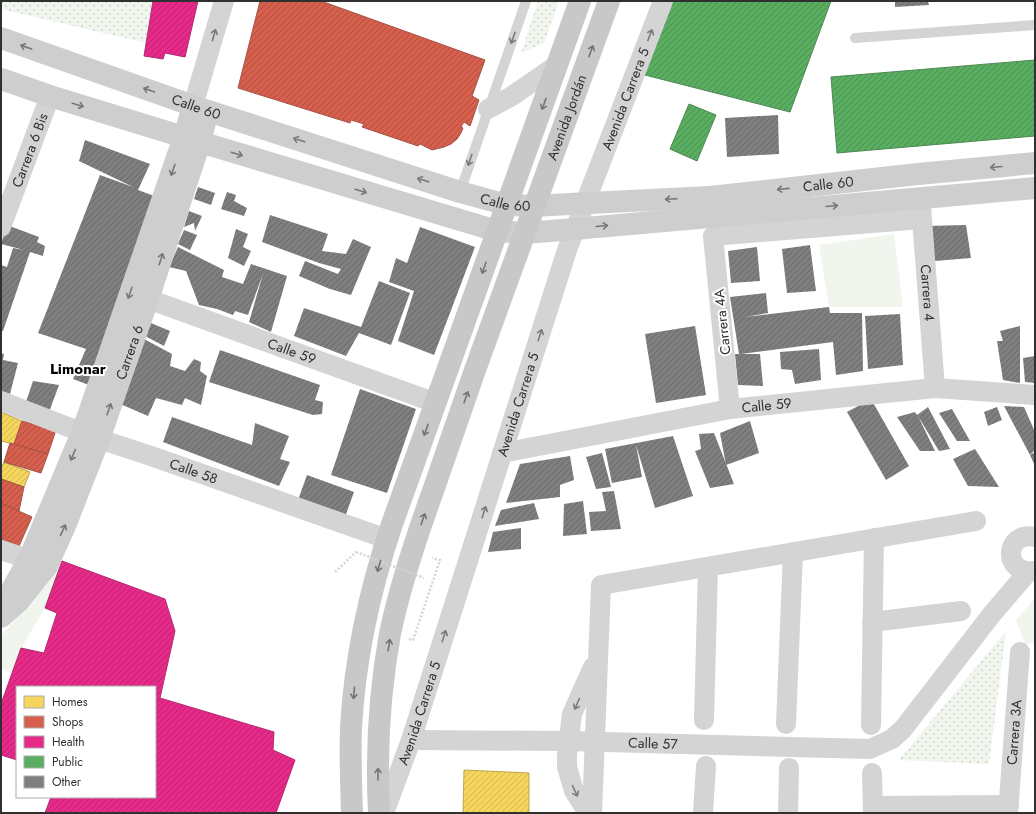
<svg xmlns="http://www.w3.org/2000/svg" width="1036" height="814" font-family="Jost,sans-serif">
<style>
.grass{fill:#f0f5ed}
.park{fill:url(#park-dots)}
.homes{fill:url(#homes-hatch);stroke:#bba44f}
.shops{fill:url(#shops-hatch);stroke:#a45244}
.health{fill:url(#health-hatch);stroke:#b02b6f}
.public{fill:url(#public-hatch);stroke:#4d8852}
.building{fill:url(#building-hatch)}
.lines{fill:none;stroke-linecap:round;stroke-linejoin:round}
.path{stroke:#d4d4d4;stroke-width:2.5;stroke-dasharray:2 2;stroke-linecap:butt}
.lane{stroke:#d4d4d4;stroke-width:10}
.street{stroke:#d4d4d4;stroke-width:20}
.secondary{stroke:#cecece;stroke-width:22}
.primary{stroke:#c8c8c8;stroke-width:22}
.path-bridge{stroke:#d4d4d4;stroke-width:2.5;stroke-dasharray:2 2;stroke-linecap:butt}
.secondary-bridge{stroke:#cecece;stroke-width:22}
.oneway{stroke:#7a7a7a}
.oneway2{stroke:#777}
.oneway3{stroke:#747474}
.labels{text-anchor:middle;stroke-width:4;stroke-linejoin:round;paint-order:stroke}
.street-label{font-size:14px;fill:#303030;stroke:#fff}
.neighbourhood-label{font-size:15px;font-weight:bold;fill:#000;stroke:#fff}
</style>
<defs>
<pattern id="park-dots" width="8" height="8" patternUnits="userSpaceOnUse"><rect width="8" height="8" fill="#f0f5ed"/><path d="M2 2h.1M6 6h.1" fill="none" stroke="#ced2cc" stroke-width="1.8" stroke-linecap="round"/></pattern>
<pattern id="homes-hatch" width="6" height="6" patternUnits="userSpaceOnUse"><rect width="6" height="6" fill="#f6d55c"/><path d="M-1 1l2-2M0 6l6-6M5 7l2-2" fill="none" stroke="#d3b750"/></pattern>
<pattern id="shops-hatch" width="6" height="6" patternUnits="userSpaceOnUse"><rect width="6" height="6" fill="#d6604d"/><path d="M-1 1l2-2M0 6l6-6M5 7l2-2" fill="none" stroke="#ae5040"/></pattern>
<pattern id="health-hatch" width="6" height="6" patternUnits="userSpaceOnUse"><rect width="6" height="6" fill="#e7298a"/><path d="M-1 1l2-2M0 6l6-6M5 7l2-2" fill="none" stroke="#bc2471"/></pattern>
<pattern id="public-hatch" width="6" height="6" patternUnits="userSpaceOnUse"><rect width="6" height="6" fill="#5aae61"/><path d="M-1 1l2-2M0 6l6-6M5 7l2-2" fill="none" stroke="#4b8e50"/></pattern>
<pattern id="building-hatch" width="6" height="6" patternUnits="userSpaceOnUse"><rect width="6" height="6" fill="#7f7f7f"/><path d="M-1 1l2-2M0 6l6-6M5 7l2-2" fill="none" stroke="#686868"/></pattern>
</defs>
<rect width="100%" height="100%" fill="#fff"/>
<g class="grass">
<polygon points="894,234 903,307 829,307 819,245"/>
<polygon points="62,561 45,608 21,648 12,674 4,670 1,667 1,636 29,604 56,564"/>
<polygon points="1035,598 1035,643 1025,644 1016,620"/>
</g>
<g class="park">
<polygon points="1,1 152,1 146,43 1,9"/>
<polygon points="538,1 559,1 544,43 521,53"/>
<polygon points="1006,631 989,764 899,760"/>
</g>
<g class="homes">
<polygon points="1,412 22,421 14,444 1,441"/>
<polygon points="4,462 30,472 24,487 1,479 1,469"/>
<polygon points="464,770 529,773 529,813 463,813"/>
</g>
<g class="shops">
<polygon points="260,1 321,1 485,60 472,96 479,100 470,126 464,122 461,127 463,128 461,133 457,139 451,144 444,147 432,150 420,144 418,146 362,127 364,124 351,120 350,123 238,88"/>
<polygon points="22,421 56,430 48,454 14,444"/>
<polygon points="10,443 48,454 41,473 4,462"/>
<polygon points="1,479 24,487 19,511 1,503"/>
<polygon points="1,503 32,517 19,546 1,539"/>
</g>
<g class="health">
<polygon points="153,1 198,1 185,57 165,53 163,59 144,56"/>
<polygon points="62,561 165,599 175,631 160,698 274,732 273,750 295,760 276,813 45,813 51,797 155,797 155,687 17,687 17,760 1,755 1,704 21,648 44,653 57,613 45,608"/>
</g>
<g class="public">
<polygon points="667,1 831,1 790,112 641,74"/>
<polygon points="1035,60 1035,136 837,153 831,77"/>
<polygon points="689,104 716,115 697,161 670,149"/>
</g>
<g class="building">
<polygon points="895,1 928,1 929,5 895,7"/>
<polygon points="778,115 779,154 727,157 725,118"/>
<polygon points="85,140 150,164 138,190 157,197 89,385 73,379 86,349 38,333 100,175 133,187 79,161"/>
<polygon points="198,187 215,193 211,205 194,199"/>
<polygon points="227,192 236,195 234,201 247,208 244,216 221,209"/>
<polygon points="189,211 202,216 195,231 194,223 184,227"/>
<polygon points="270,215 328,234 322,251 346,254 353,239 371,247 351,295 330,289 299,276 305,261 338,274 341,269 319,263 262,242"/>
<polygon points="7,225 39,237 37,242 45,246 43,256 30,252 3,331 1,331 1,265 7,267 13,248 24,250 1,244"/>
<polygon points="966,225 971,258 935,261 927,226"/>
<polygon points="420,227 475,247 434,355 398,341 414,291 389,282 396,258 407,263"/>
<polygon points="236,229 248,234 243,247 251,251 244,266 228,258"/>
<polygon points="184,230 197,235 190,250 178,244"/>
<polygon points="810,245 816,291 787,293 782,249"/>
<polygon points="178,247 224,270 222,277 243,284 251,264 287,276 271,332 249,322 263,274 248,315 235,311 233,315 217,309 199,305 186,271 169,267"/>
<polygon points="757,247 760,281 731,283 728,251"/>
<polygon points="379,281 410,293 391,345 359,333 346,356 294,336 304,308 361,327"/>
<polygon points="766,293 768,313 745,317 829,307 830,313 862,313 863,371 836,375 833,342 741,354 760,354 763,386 738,385 735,354 739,354 730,297"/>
<polygon points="900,314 903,365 868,369 865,316"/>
<polygon points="151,323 170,331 164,346 145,336"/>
<polygon points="695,326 706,395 656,403 645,334"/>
<polygon points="1020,326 1020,383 1003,380 997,341 1003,341 1000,331"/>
<polygon points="144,339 172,354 170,366 185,371 194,359 201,362 200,371 207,376 201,405 185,398 182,405 156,398 148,416 118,403"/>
<polygon points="819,349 821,380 795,384 792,370 781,369 780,352"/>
<polygon points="220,350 320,385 315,400 323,402 322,414 313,415 209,382"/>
<polygon points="1,353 4,354 3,360 18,363 10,394 1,391"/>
<polygon points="1035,356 1035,383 1025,382 1023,358"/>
<polygon points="33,381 59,385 49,412 25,405"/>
<polygon points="360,389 416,409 387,493 331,475"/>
<polygon points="871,399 909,466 886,480 847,412"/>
<polygon points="1004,406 1024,407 1035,432 1035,450 1030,455"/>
<polygon points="928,407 950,449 939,451 918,416 935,451 920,451 897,417 915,412 917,415"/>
<polygon points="997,407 1002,420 988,426 984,412"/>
<polygon points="952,409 970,441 957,441 939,413"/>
<polygon points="172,417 252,445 255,423 289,436 280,459 290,462 279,486 163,442"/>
<polygon points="750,421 759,453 726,465 720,433"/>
<polygon points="714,433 734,484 710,488 695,451 701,449 699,434"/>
<polygon points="673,436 693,496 655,508 636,445 642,477 612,483 605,449"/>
<polygon points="975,449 999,487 968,486 953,459"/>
<polygon points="1035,452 1035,466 1030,455"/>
<polygon points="602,453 611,487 596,489 586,457"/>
<polygon points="570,456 574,480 560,485 560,497 506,503 520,464"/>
<polygon points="307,475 354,492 345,517 298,500"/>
<polygon points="614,491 621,529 591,531 589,512 606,511 602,492"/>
<polygon points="583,501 587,534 563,536 564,504"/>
<polygon points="534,503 539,519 495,526 501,510"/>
<polygon points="521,528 521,549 488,552 493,532"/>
</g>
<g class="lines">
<g class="path">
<polyline points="335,572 356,552"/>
<polyline points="409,639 413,640 440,560 432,558"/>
</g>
<g class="lane">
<polyline points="855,38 1035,25"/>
<polyline points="460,192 526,1"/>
</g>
<g class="street">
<polyline points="193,106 224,1"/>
<polyline points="488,109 512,96 557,65"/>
<path id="s1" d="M921 206 935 388"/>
<path id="s2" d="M1 227 50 96"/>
<path id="s3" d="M148 299 436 403"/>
<path id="s4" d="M1 401 99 439 151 456 387 539"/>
<polyline points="730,409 713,236 921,219"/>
<path id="s5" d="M502 453 730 409 935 388 1035 395"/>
<path d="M1035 537C1004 530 1002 576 1035 571"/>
<polyline points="1,550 43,564"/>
<polyline points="872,622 961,611"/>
<polyline points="704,720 708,567"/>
<polyline points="786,724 793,552"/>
<polyline points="871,725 874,538"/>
<path id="s6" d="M411 740 569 741 870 749 892 739 903 729 992 614 1028 572"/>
<polyline points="872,773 873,813"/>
<polyline points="873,806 1009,805"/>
<path id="s7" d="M384 813 411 740 567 250 663 1"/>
<polyline points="588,813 574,791 567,767 567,755 572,714 593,667"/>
<polyline points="592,813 601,585 976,521"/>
<polyline points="703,813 706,766"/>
<polyline points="788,813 789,768"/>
<path id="s8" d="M1008 813 1020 652"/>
</g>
<g class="secondary">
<path id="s9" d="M1 38 208 111 460 192 507 205 534 206 570 204"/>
<polyline points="1,79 50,96 200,142 497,231 524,233 563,230"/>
<path id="s10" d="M710 197 918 174 1035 163"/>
<polyline points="710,217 1035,188"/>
<polyline points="6,600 29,559 82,433 184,137 193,106"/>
<path id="s11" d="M1 617 19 601 47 566 65 526 99 439 148 299 200 142 208 111"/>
</g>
<g class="primary">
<path d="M352 813C351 785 350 756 351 727 355 659 370 589 392 524L580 1"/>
<path id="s12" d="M379 813C376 753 379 694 390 634 400 585 416 538 433 491 447 451 461 411 475 370 519 247 564 124 609 1"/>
</g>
<polyline class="path-bridge" points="356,552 424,578"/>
<g class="secondary-bridge">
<polyline points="570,204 710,197"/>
<polyline points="563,230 710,217"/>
</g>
</g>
<defs><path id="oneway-shaft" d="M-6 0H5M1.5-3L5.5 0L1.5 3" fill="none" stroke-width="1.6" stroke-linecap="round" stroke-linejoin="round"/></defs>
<g class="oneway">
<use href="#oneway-shaft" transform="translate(214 35) rotate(-74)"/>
<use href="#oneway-shaft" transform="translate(650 35) rotate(-69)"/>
<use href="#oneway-shaft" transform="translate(513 38) rotate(110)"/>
<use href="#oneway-shaft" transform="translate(470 160) rotate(109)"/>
<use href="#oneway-shaft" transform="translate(540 335) rotate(-72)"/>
<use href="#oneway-shaft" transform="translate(484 512) rotate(-72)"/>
<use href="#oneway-shaft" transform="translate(444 636) rotate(-72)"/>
<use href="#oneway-shaft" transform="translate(577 704) rotate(114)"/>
<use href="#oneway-shaft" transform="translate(575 791) rotate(65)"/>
</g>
<g class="oneway2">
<use href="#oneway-shaft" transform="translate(26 47) rotate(-161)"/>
<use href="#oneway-shaft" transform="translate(149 90) rotate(-161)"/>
<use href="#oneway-shaft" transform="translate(78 105) rotate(17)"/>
<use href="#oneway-shaft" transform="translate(299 140) rotate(-162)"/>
<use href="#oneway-shaft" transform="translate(237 154) rotate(17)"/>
<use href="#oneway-shaft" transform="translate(996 167) rotate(175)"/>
<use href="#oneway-shaft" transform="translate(173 170) rotate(109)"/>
<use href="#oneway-shaft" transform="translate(423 180) rotate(-162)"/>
<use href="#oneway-shaft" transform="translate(783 189) rotate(174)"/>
<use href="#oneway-shaft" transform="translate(361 191) rotate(17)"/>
<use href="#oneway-shaft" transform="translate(671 199) rotate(177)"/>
<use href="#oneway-shaft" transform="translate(832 206) rotate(-5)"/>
<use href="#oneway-shaft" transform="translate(602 226) rotate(-5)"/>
<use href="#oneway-shaft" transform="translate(161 259) rotate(-72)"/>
<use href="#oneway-shaft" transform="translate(130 293) rotate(109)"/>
<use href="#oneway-shaft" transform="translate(109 409) rotate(-71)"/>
<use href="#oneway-shaft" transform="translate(73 455) rotate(113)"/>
<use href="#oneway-shaft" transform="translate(63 530) rotate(-65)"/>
</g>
<g class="oneway3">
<use href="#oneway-shaft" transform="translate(591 51) rotate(-70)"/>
<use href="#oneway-shaft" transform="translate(544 104) rotate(110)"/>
<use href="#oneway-shaft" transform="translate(484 268) rotate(110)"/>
<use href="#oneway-shaft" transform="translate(466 397) rotate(-71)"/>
<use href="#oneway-shaft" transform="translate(426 430) rotate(110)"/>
<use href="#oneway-shaft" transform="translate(423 519) rotate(-71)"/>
<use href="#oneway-shaft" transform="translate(379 566) rotate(106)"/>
<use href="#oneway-shaft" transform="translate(389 645) rotate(-81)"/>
<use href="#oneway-shaft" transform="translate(354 693) rotate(95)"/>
<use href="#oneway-shaft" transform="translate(378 774) rotate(-90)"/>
</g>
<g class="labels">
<g class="street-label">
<text dy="5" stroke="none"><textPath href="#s7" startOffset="754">Avenida Carrera 5</textPath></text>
<text dy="5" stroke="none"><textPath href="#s9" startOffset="207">Calle 60</textPath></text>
<text dy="5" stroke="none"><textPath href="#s12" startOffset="726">Avenida Jordán</textPath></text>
<text dy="5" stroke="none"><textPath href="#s2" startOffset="82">Carrera 6 Bis</textPath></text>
<text dy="5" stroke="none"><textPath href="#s10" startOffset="119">Calle 60</textPath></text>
<text dy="5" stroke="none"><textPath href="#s9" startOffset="531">Calle 60</textPath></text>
<text dy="5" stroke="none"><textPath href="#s1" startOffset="87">Carrera 4</textPath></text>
<text transform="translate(722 322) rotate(-96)" y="5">Carrera 4A</text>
<text dy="5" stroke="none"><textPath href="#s3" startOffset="153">Calle 59</textPath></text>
<text dy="5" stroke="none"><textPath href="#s11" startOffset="298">Carrera 6</textPath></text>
<text dy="5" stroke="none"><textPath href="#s7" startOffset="430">Avenida Carrera 5</textPath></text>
<text dy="5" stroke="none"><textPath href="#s5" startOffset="269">Calle 59</textPath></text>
<text dy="5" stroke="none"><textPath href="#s4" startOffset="205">Calle 58</textPath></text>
<text dy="5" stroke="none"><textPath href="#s7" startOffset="106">Avenida Carrera 5</textPath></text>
<text dy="5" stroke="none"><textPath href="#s8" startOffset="81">Carrera 3A</textPath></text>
<text dy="5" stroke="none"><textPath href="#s6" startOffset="242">Calle 57</textPath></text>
</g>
<g class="neighbourhood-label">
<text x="78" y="374">Limonar</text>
</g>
</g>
<rect width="1036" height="814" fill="none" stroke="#303030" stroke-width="4"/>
<rect x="16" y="686" width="140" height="112" fill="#ffffff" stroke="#acacac"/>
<rect x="24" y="696" width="20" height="12" fill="#f6d55c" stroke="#acacac"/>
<text x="52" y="706" font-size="12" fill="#303030">Homes</text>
<rect x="24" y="716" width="20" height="12" fill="#d6604d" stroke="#acacac"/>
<text x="52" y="726" font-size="12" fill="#303030">Shops</text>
<rect x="24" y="736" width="20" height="12" fill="#e7298a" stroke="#acacac"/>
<text x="52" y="746" font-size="12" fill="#303030">Health</text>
<rect x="24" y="756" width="20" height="12" fill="#5aae61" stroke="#acacac"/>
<text x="52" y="766" font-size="12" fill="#303030">Public</text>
<rect x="24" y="776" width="20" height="12" fill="#7f7f7f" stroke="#acacac"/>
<text x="52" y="786" font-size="12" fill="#303030">Other</text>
</svg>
